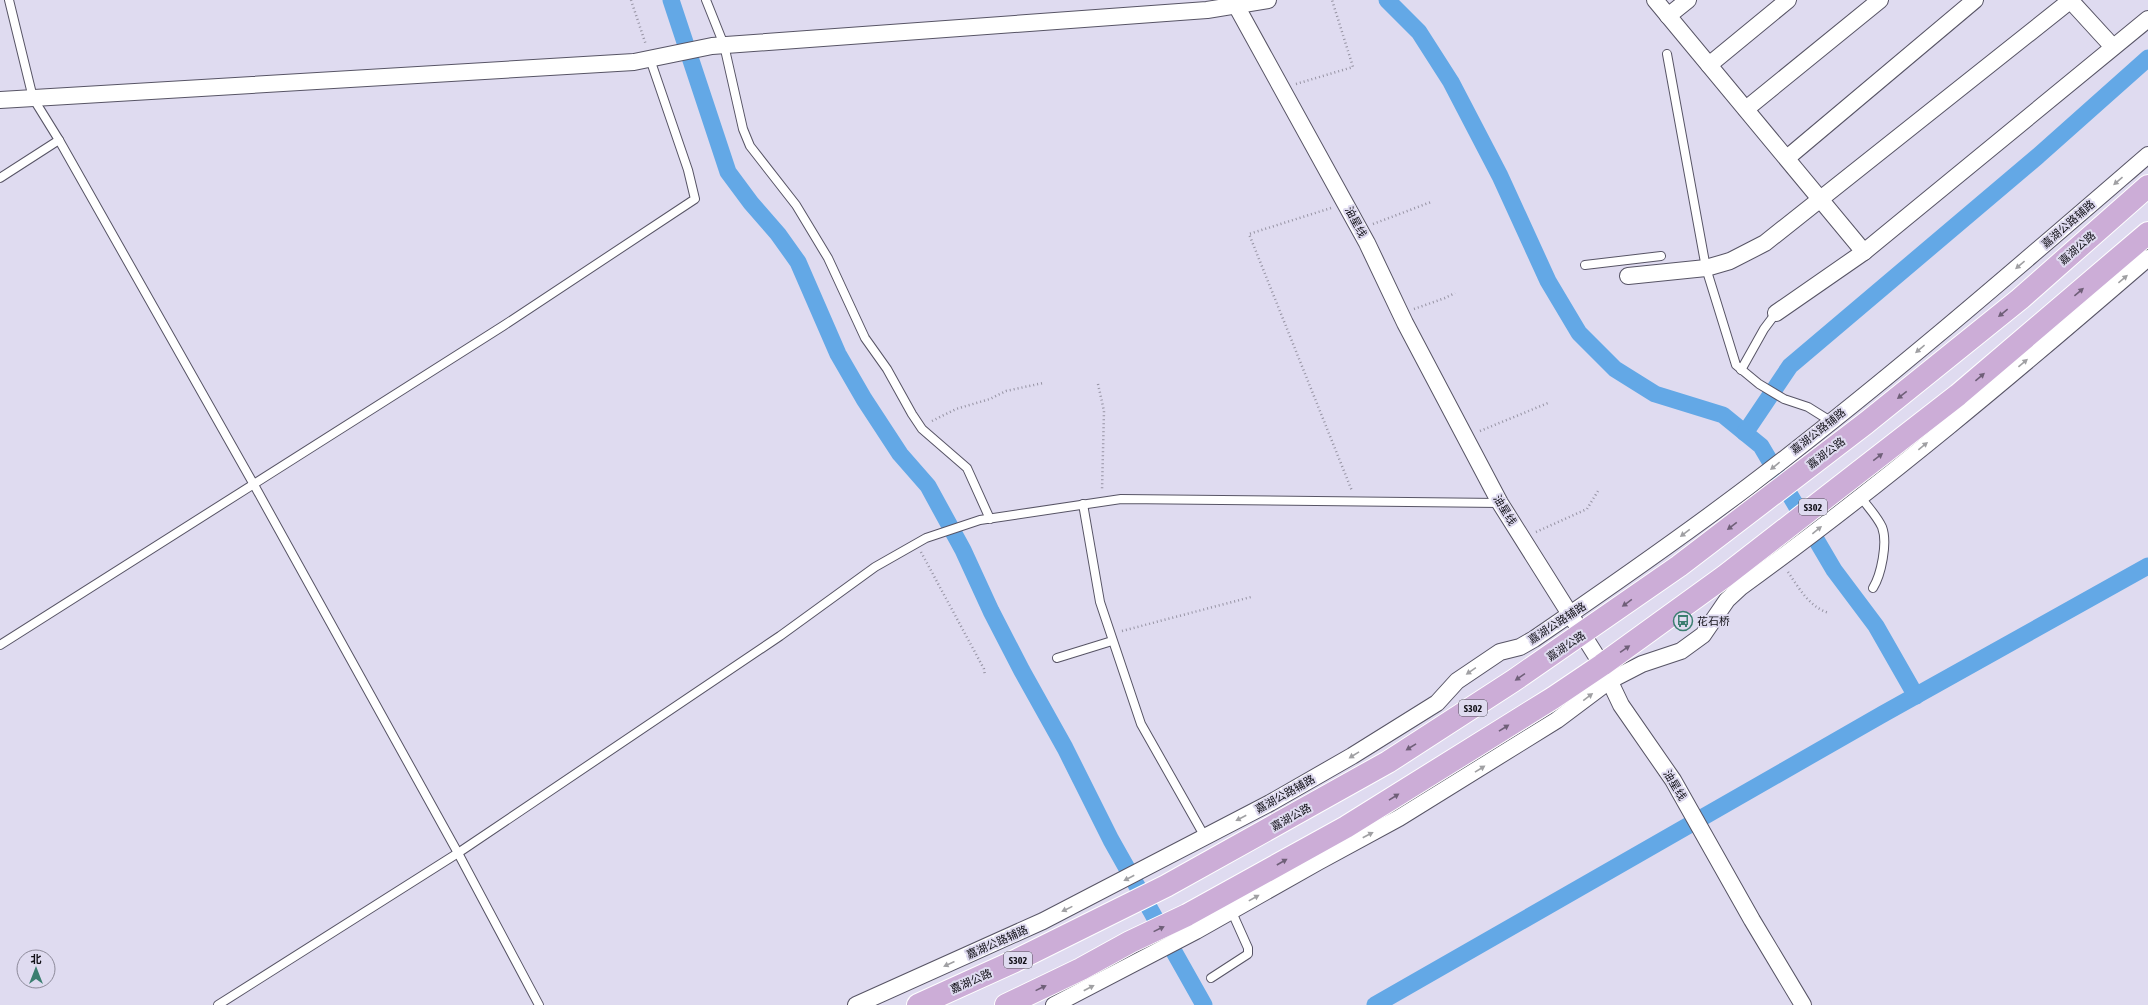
<svg xmlns="http://www.w3.org/2000/svg" width="2148" height="1005" font-family="'Asap Condensed','Noto Sans SC',sans-serif">
<style>
.lines{fill:none;stroke-linecap:round;stroke-linejoin:round}
.canal{stroke:#63a8e6;stroke-width:17}
.service-casing{stroke:#575465;stroke-width:10}
.minor-casing{stroke:#575465;stroke-width:18}
.primary-casing{stroke:#fff;stroke-width:24}
.path{stroke:#9693a3;stroke-width:2.5;stroke-dasharray:1 3;stroke-linecap:butt}
.service{stroke:#fff;stroke-width:8}
.minor{stroke:#fff;stroke-width:16}
.primary{stroke:#ccadd7;stroke-width:22}
.oneway{fill:#a0a0a3}
.oneway2{fill:#6f5f78}
.labels{text-anchor:middle;stroke-width:4;stroke-linejoin:round;paint-order:stroke}
.shield{fill:#dfdbf0;stroke:#504e59;stroke-width:1}
.shield-label{font-size:10px;font-weight:bold;fill:#121118}
.street-label{font-size:11px;fill:#121118;stroke:#dfdbf0}
.poi-label{font-size:11px;fill:#121118;stroke:#dfdbf0;text-anchor:start}
</style>
<rect width="100%" height="100%" fill="#dfdbf0"/>
<g class="lines">
<g class="canal">
<polyline points="671,0 728,172 751,203 778,234 798,262 838,354 864,399 900,454 928,486 963,550 991,611 1022,671 1065,748 1111,840 1204,1005"/>
<polyline points="1387,0 1419,32 1451,82 1500,176 1548,281 1579,333 1615,369 1655,394 1723,415 1761,446 1834,570 1876,626 1916,696"/>
<polyline points="1745,433 1790,366 2038,156 2148,58"/>
<polyline points="1375,1005 1883,714 2148,566"/>
</g>
<defs>
<g id="service">
<polyline points="9,0 33,98 59,140 253,483 458,853 539,1005"/>
<polyline points="706,0 724,45 743,129 750,146 796,205 828,258 865,338 887,369 912,414 922,429 967,468 990,519"/>
<polyline points="1667,54 1706,268 1736,365 1759,384 1784,399 1808,407 1832,422"/>
<polyline points="0,178 59,140"/>
<polyline points="1585,265 1661,256"/>
<polyline points="1741,370 1764,329 1776,313"/>
<path d="M1860 496C1867 506 1877 516 1882 527 1888 543 1881 575 1873 588"/>
<polyline points="1083,504 1100,602 1141,724 1205,837"/>
<polyline points="0,645 503,326 695,199 688,170 650,59"/>
<polyline points="1057,658 1112,641"/>
<polyline points="1211,978 1248,954 1248,948 1231,910"/>
<polyline points="218,1005 458,853 780,636 875,567 926,538 980,520 1121,499 1500,503"/>
</g>
<g id="minor">
<polyline points="1233,0 1367,243 1405,323 1500,503 1602,665 1621,705 1673,780 1752,920 1803,1005"/>
<polyline points="1655,0 1864,252"/>
<polyline points="2070,0 2113,47"/>
<polyline points="1668,16 1688,0"/>
<polyline points="1709,65 1788,0"/>
<polyline points="0,100 634,62 712,46 1207,10 1268,0"/>
<polyline points="1746,109 1880,0"/>
<polyline points="1787,158 1975,0"/>
<polyline points="1628,276 1706,268 1730,261 1765,243 2071,0"/>
<polyline points="1776,313 1864,252 2148,19"/>
<path d="M856 1005 1043 921 1270 803 1352 756 1437 703 1457 681 1500 652 1520 647 1534 639C1607 589 1679 539 1749 486 1886 382 2017 268 2148 155"/>
<path d="M1054 1005 1196 931 1318 862 1399 818 1557 720 1609 681 1642 664 1681 651 1703 635 1727 600 1741 587C1882 485 2016 372 2148 258"/>
</g>
<g id="primary">
<polyline points="918,1005 1015,961 1166,886 1388,762 1513,681 1679,566 1866,423 2020,299 2148,186"/>
<polyline points="1006,1005 1081,969 1130,942 1187,915 1346,827 1553,698 1602,665 1725,576 1958,395 2148,233"/>
</g>
</defs>
<use href="#service" class="service-casing"/>
<use href="#minor" class="minor-casing"/>
<use href="#primary" class="primary-casing"/>
<g class="path">
<polyline points="631,0 646,45"/>
<polyline points="1296,84 1353,67 1332,0"/>
<polyline points="1331,208 1249,234 1352,491"/>
<polyline points="1373,224 1431,202"/>
<polyline points="1414,309 1445,298 1455,293"/>
<polyline points="1098,384 1104,411 1102,491"/>
<polyline points="932,421 956,409 990,399 1006,391 1043,383"/>
<polyline points="1480,431 1548,403"/>
<polyline points="1536,532 1587,509 1598,491"/>
<polyline points="921,552 984,669 985,676"/>
<path d="M1788 572C1799 588 1809 607 1829 613"/>
<polyline points="1122,631 1251,597"/>
</g>
<use href="#service" class="service"/>
<use href="#minor" class="minor"/>
<use href="#primary" class="primary"/>
</g>
<defs><path id="oneway-solid" d="M-6-.8H1V-3.2L6.5 0L1 3.2V.8H-6Z"/></defs>
<g class="oneway">
<use href="#oneway-solid" transform="translate(2118 181) rotate(139)"/>
<use href="#oneway-solid" transform="translate(2020 265) rotate(140)"/>
<use href="#oneway-solid" transform="translate(2123 279) rotate(-40)"/>
<use href="#oneway-solid" transform="translate(1920 349) rotate(140)"/>
<use href="#oneway-solid" transform="translate(2023 363) rotate(-40)"/>
<use href="#oneway-solid" transform="translate(1923 446) rotate(-39)"/>
<use href="#oneway-solid" transform="translate(1775 466) rotate(141)"/>
<use href="#oneway-solid" transform="translate(1817 530) rotate(-39)"/>
<use href="#oneway-solid" transform="translate(1685 533) rotate(143)"/>
<use href="#oneway-solid" transform="translate(1471 671) rotate(145)"/>
<use href="#oneway-solid" transform="translate(1588 697) rotate(-37)"/>
<use href="#oneway-solid" transform="translate(1354 755) rotate(148)"/>
<use href="#oneway-solid" transform="translate(1480 769) rotate(-32)"/>
<use href="#oneway-solid" transform="translate(1241 818) rotate(152)"/>
<use href="#oneway-solid" transform="translate(1368 835) rotate(-28)"/>
<use href="#oneway-solid" transform="translate(1129 878) rotate(152)"/>
<use href="#oneway-solid" transform="translate(1254 898) rotate(-29)"/>
<use href="#oneway-solid" transform="translate(1067 909) rotate(154)"/>
<use href="#oneway-solid" transform="translate(949 964) rotate(156)"/>
<use href="#oneway-solid" transform="translate(1089 988) rotate(-28)"/>
</g>
<g class="oneway2">
<use href="#oneway-solid" transform="translate(2079 292) rotate(-40)"/>
<use href="#oneway-solid" transform="translate(2003 313) rotate(141)"/>
<use href="#oneway-solid" transform="translate(1980 377) rotate(-40)"/>
<use href="#oneway-solid" transform="translate(1902 395) rotate(142)"/>
<use href="#oneway-solid" transform="translate(1878 457) rotate(-37)"/>
<use href="#oneway-solid" transform="translate(1732 526) rotate(143)"/>
<use href="#oneway-solid" transform="translate(1627 603) rotate(144)"/>
<use href="#oneway-solid" transform="translate(1625 649) rotate(-35)"/>
<use href="#oneway-solid" transform="translate(1520 677) rotate(146)"/>
<use href="#oneway-solid" transform="translate(1504 728) rotate(-32)"/>
<use href="#oneway-solid" transform="translate(1411 747) rotate(148)"/>
<use href="#oneway-solid" transform="translate(1394 797) rotate(-32)"/>
<use href="#oneway-solid" transform="translate(1282 862) rotate(-30)"/>
<use href="#oneway-solid" transform="translate(1159 929) rotate(-26)"/>
<use href="#oneway-solid" transform="translate(1041 988) rotate(-26)"/>
</g>
<defs>
<symbol id="bus-ring" viewBox="-11 -11 22 22"><circle r="9.5" fill="#dfdbf0" stroke="#3b7e70" stroke-width="1.5"/><path d="M-5-6H5V4H4V6H2V4H-2V6H-4V4H-5ZM-3.5-4V0h7V-4ZM-3.5 1.2v1.5H-2V1.2ZM2 1.2v1.5H3.5V1.2Z" fill="#3b7e70"/></symbol>
</defs>
<g fill-rule="evenodd">
<use href="#bus-ring" x="1672" y="610" width="22" height="22"/>
</g>
<g class="labels">
<g class="shield">
<rect x="1799" y="499" width="28" height="16" rx="3"/>
<rect x="1459" y="700" width="28" height="16" rx="3"/>
<rect x="1004" y="952" width="28" height="16" rx="3"/>
</g>
<g class="shield-label">
<text x="1813" y="511">S302</text>
<text x="1473" y="712">S302</text>
<text x="1018" y="964">S302</text>
</g>
<g class="street-label">
<text transform="translate(1356 222) rotate(62)" y="4">油星线</text>
<text transform="translate(2068 224) rotate(-41)" y="4">嘉湖公路辅路</text>
<text transform="translate(2077 248) rotate(-41)" y="4">嘉湖公路</text>
<text transform="translate(1818 431) rotate(-38)" y="4">嘉湖公路辅路</text>
<text transform="translate(1826 453) rotate(-37)" y="4">嘉湖公路</text>
<text transform="translate(1505 510) rotate(59)" y="4">油星线</text>
<text transform="translate(1557 623) rotate(-33)" y="4">嘉湖公路辅路</text>
<text transform="translate(1566 646) rotate(-34)" y="4">嘉湖公路</text>
<text transform="translate(1675 785) rotate(59)" y="4">油星线</text>
<text transform="translate(1285 794) rotate(-29)" y="4">嘉湖公路辅路</text>
<text transform="translate(1291 817) rotate(-29)" y="4">嘉湖公路</text>
<text transform="translate(997 942) rotate(-24)" y="4">嘉湖公路辅路</text>
<text transform="translate(971 981) rotate(-24)" y="4">嘉湖公路</text>
</g>
<g class="poi-label">
<text x="1697" y="625">花石桥</text>
</g>
</g>
<g transform="translate(36 969)"><circle r="19" fill="#dfdbf0" stroke="#8d8a9a"/>
<path d="M0-3L7 15L0 10L-7 15Z" fill="#3b7e70"/>
<text y="-6" font-size="11" font-weight="bold" text-anchor="middle" fill="#121118">北</text>
</g>
</svg>
